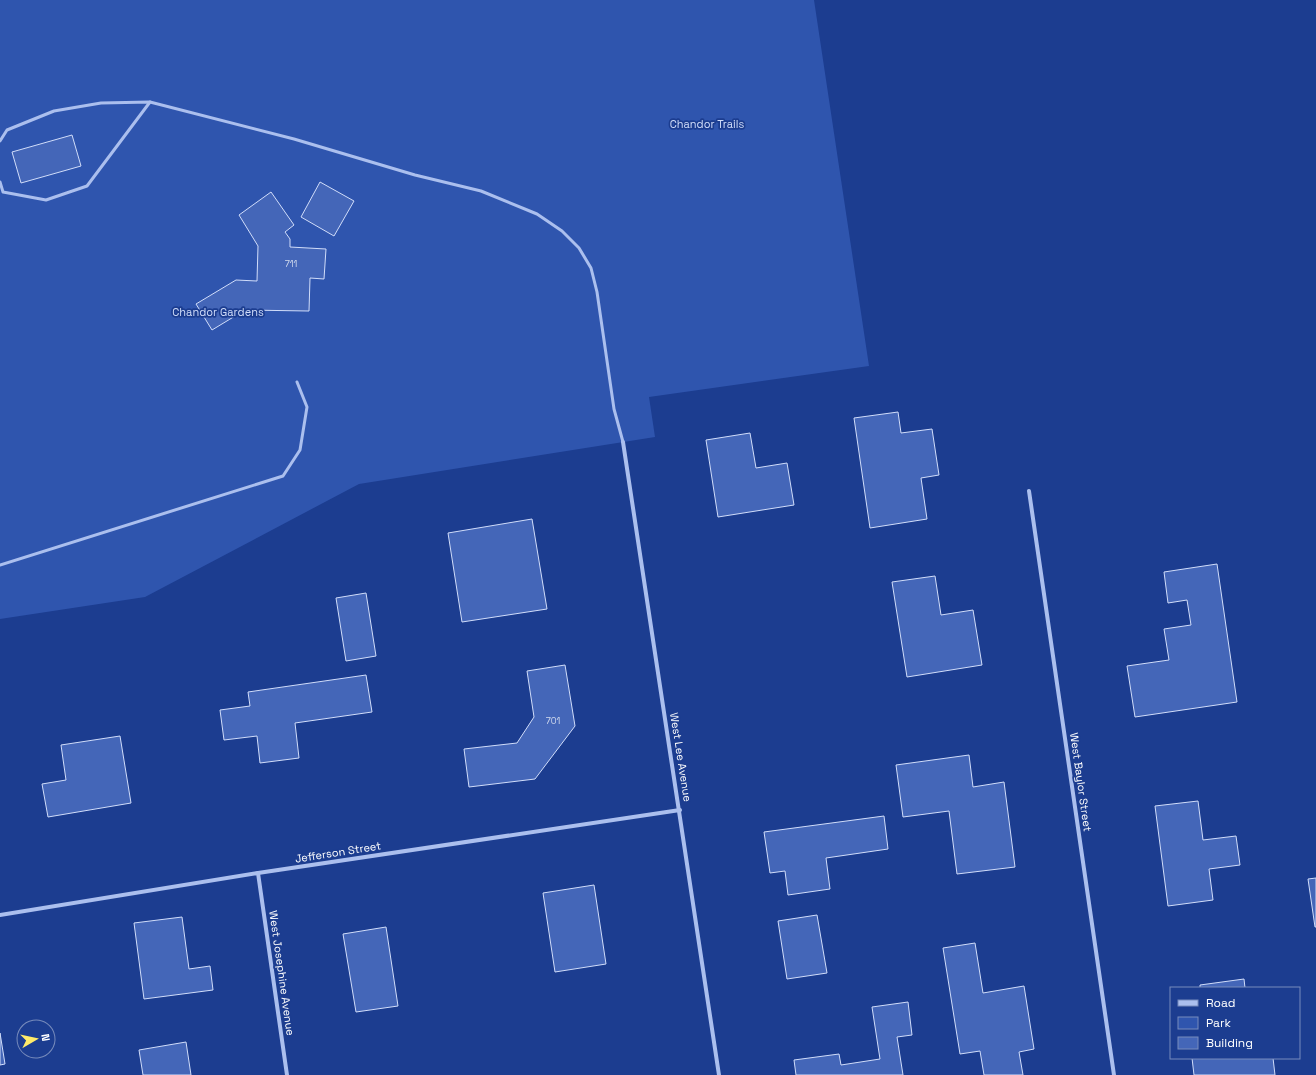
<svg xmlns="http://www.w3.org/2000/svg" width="1316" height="1075" font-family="'Space Grotesk',sans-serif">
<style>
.green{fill:#2f55ae}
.building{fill:#4466b8;stroke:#d1ddfa}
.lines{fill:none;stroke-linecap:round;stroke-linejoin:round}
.lane{stroke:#abbfee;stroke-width:3}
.street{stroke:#abbfee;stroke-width:4}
.labels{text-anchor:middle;stroke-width:3.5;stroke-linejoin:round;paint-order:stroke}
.number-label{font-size:9px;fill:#d0d9ed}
.park-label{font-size:11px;fill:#d1ddfa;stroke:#1c3d90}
.street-label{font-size:11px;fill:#fff;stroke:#1c3d90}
</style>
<rect width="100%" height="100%" fill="#1c3d90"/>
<polygon class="green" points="0,0 814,0 869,366 649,397 655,437 359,484 145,597 0,619"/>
<g class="building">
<polygon points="72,135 81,166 21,183 12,152"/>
<polygon points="320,182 354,201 334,236 301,217"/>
<polygon points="271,192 294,225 285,232 290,239 290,247 326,249 324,279 310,278 309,311 245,310 212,330 196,304 236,280 257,281 258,246 239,215"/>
<polygon points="898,412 901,433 932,429 939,475 921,478 927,519 870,528 854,418"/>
<polygon points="750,433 756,468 787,463 794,505 718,517 706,440"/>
<polygon points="532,519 547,609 462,622 448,533"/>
<polygon points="1217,564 1237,702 1135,717 1127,666 1169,660 1164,629 1191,625 1187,600 1168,603 1164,572"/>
<polygon points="935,576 941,615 973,610 982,665 907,677 892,582"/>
<polygon points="366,593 376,656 346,661 336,598"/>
<polygon points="565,665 575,726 535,779 469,787 464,749 517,743 534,717 527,671"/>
<polygon points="366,675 372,712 295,723 299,758 260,763 257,736 224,740 220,710 250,706 248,692"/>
<polygon points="120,736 131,803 48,817 42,784 66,780 61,745"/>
<polygon points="969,755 973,787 1004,782 1015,867 957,874 949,811 903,817 896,765"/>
<polygon points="1198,801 1203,840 1236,836 1240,865 1209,869 1213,900 1168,906 1155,806"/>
<polygon points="884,816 888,849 826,858 830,889 788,895 785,871 770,873 764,832"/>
<polygon points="1316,878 1316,927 1315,927 1308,879"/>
<polygon points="594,885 606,964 555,972 543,893"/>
<polygon points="817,915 827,973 787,979 778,921"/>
<polygon points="182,917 189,969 210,966 213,990 144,999 134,923"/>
<polygon points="386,927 398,1006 356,1012 343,934"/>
<polygon points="975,943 983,993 1024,986 1034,1049 1019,1052 1023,1075 984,1075 980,1051 960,1054 943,948"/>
<polygon points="1244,979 1245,988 1200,988 1200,985"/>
<polygon points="908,1002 912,1035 897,1037 903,1075 796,1075 794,1060 839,1054 841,1065 880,1059 872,1007"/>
<polygon points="0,1033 5,1064 0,1065"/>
<polygon points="186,1042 191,1075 143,1075 139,1050"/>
<polygon points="1192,1058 1273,1058 1275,1075 1194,1075"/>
</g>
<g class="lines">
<g class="lane">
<polyline points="0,141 7,130 54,111 101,103 150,102 294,139 415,175 481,191 537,214 562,231 579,248 591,268 597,292 614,409 623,442"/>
<polyline points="0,182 3,192 46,200 87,186 150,102"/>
<polyline points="0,565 283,476 300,450 307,407 297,382"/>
</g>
<g class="street">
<polyline points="623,442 719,1075"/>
<polyline points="1029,491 1114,1075"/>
<polyline points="258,873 287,1075"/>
<polyline points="0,915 258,873 680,810"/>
</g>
</g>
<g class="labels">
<g class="number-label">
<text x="291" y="267">711</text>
<text x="553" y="724">701</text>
</g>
<g class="park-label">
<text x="707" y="128">Chandor Trails</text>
<text x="218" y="316">Chandor Gardens</text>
</g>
<g class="street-label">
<text transform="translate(681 757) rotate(81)" y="4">West Lee Avenue</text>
<text transform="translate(1081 782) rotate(82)" y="4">West Baylor Street</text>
<text transform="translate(338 852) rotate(-9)" y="4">Jefferson Street</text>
<text transform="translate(282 973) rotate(82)" y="4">West Josephine Avenue</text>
</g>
</g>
<rect x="1170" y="987" width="130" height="72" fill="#1c3d90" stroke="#778bbc"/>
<rect x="1178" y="1000" width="20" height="6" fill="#abbfee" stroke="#778bbc"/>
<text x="1206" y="1007" font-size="12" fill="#ffffff">Road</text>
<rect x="1178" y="1017" width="20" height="12" fill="#2f55ae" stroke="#778bbc"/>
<text x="1206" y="1027" font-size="12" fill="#ffffff">Park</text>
<rect x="1178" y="1037" width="20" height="12" fill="#4466b8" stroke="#778bbc"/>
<text x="1206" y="1047" font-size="12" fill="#ffffff">Building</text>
<g transform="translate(36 1039) rotate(81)"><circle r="19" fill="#1c3d90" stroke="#778bbc"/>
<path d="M0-3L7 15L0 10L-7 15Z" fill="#feea69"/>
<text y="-6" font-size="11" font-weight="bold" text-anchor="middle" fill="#ffffff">N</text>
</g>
</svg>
